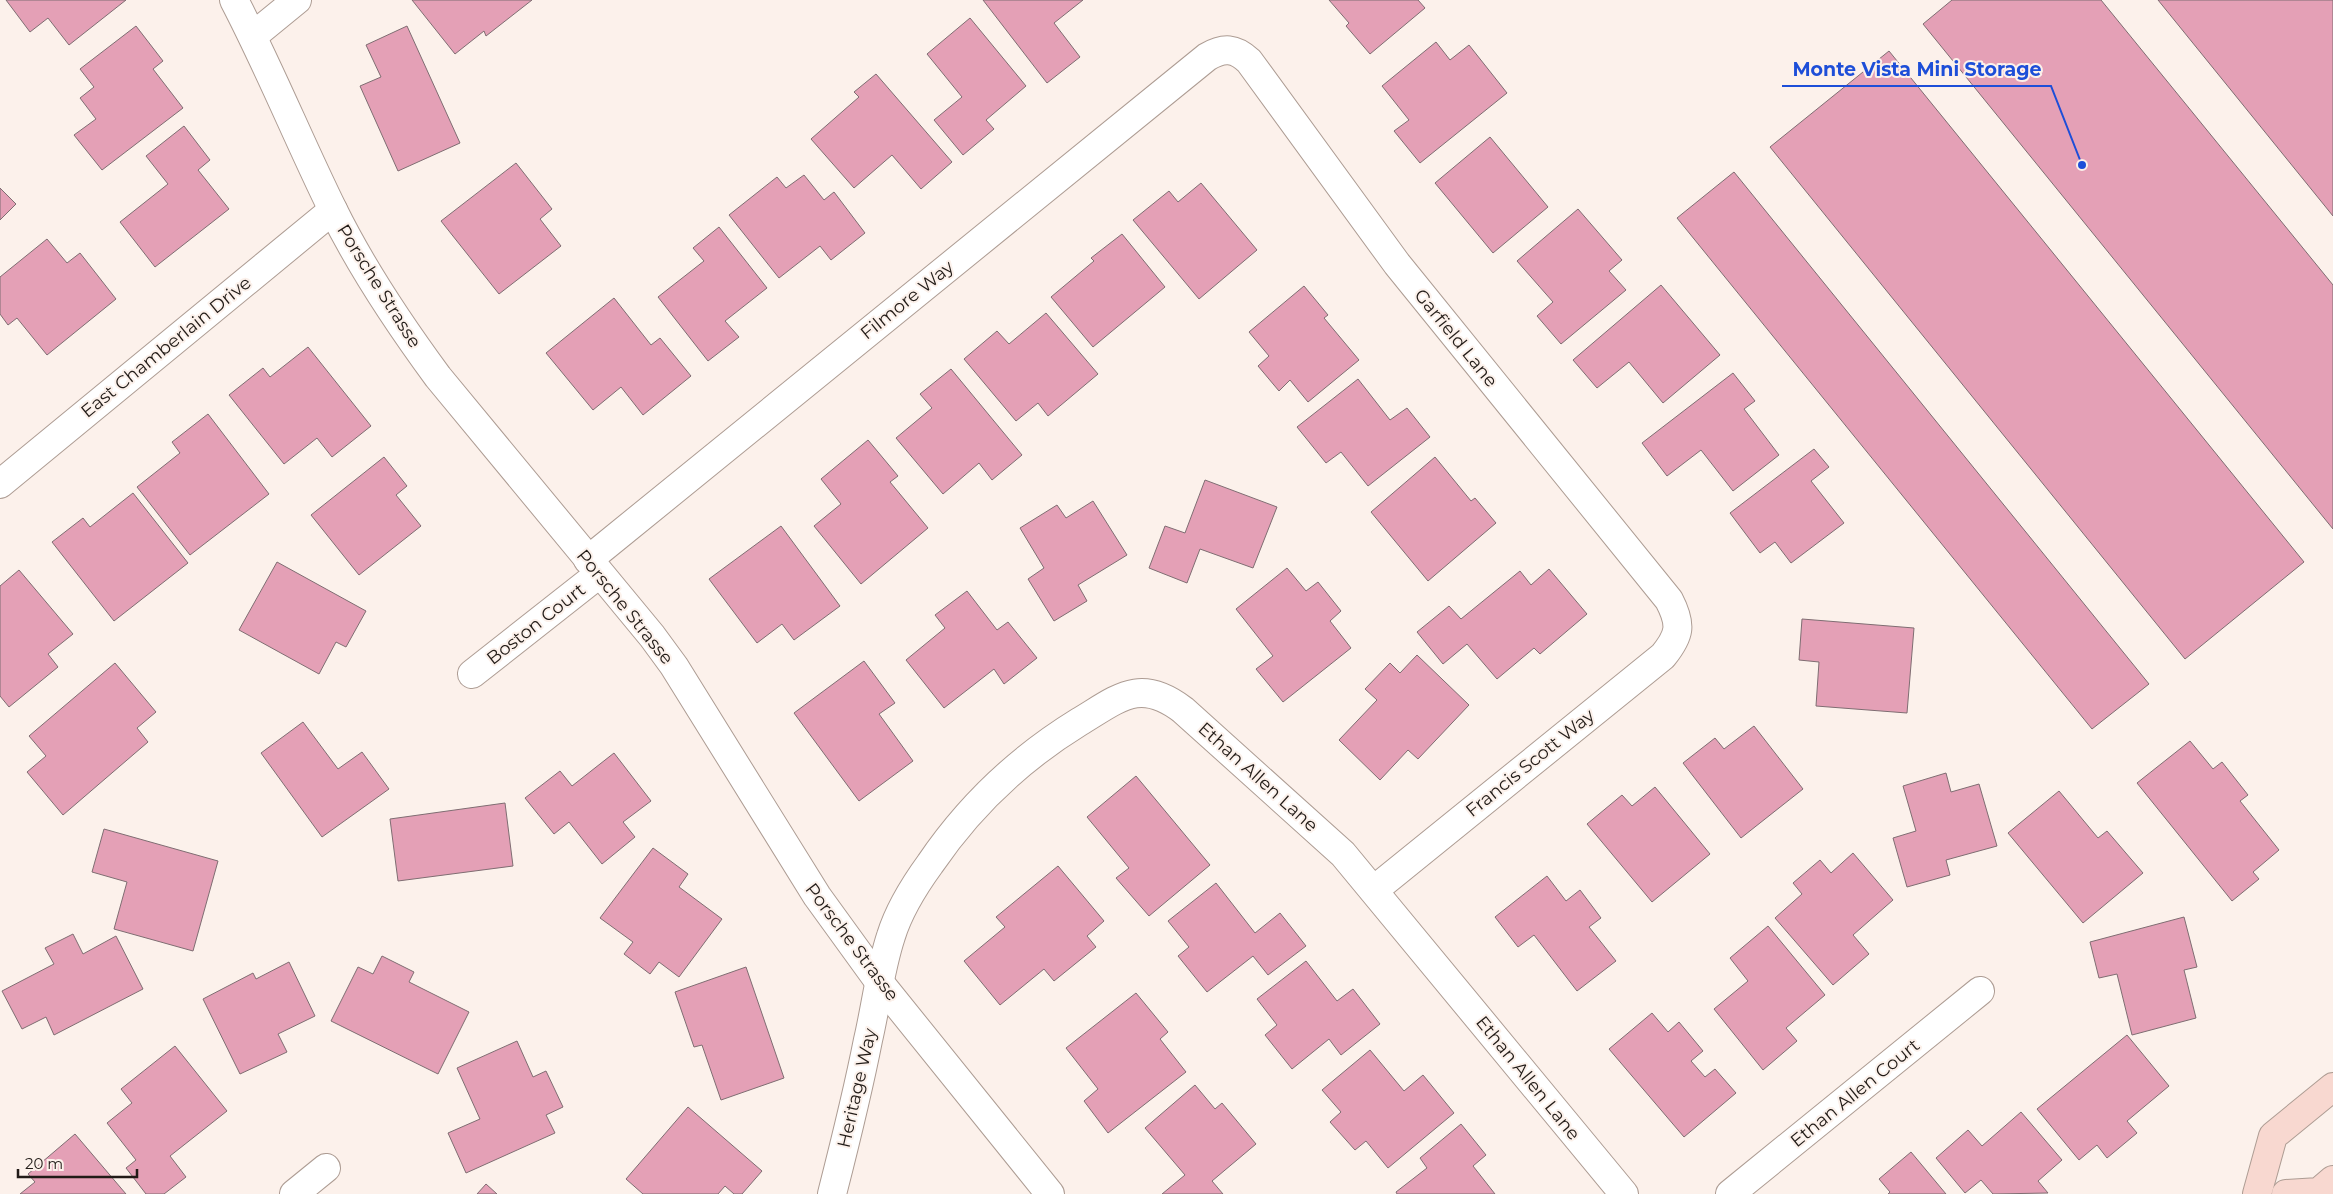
<svg xmlns="http://www.w3.org/2000/svg" width="2333" height="1194" font-family="Montserrat,sans-serif">
<style>
.building{fill:#e4a0b6;stroke:#7f6d72}
.lines{fill:none;stroke-linecap:round;stroke-linejoin:round}
.street-casing{stroke:#ad9c93;stroke-width:30}
.secondary-casing{stroke:#ad9c93;stroke-width:30}
.street{stroke:#fff;stroke-width:28}
.secondary{stroke:#f8d8d0;stroke-width:28}
.labels{text-anchor:middle;stroke-width:4;stroke-linejoin:round;paint-order:stroke}
.street-label{font-size:18px;fill:#211b17;stroke:#fcf1eb}
.leader{fill:none;stroke:#1d4ed8;stroke-width:2}
.callout-dot{fill:#1d4ed8;stroke:#fcf1eb;stroke-width:2}
.callout-label{font-size:19px;text-anchor:middle;font-weight:bold;fill:#1d4ed8;stroke:#fcf1eb;stroke-width:4;stroke-linejoin:round;paint-order:stroke}
</style>
<rect width="100%" height="100%" fill="#fcf1eb"/>
<g class="building">
<polygon points="6,0 126,0 69,45 48,18 30,32"/>
<polygon points="412,0 532,0 486,36 484,31 455,54"/>
<polygon points="983,0 1083,0 1054,23 1080,57 1047,83"/>
<polygon points="1329,0 1418,0 1425,8 1370,54 1346,26 1349,23"/>
<polygon points="1952,0 2101,0 2333,285 2333,529 1923,24"/>
<polygon points="2158,0 2333,0 2333,216"/>
<polygon points="970,18 1026,86 986,120 994,129 963,155 934,120 962,97 927,54"/>
<polygon points="136,26 163,61 153,69 183,108 102,170 74,135 96,119 80,98 94,87 80,69"/>
<polygon points="407,26 460,143 398,171 360,86 381,77 366,45"/>
<polygon points="1436,42 1450,60 1469,45 1507,93 1420,163 1394,131 1409,120 1382,86"/>
<polygon points="1889,51 2304,562 2185,659 1770,147"/>
<polygon points="876,74 952,162 921,189 892,155 854,188 811,139 859,97 854,92"/>
<polygon points="184,126 210,160 198,170 229,209 155,267 120,222 168,184 146,156"/>
<polygon points="1490,137 1548,207 1493,253 1435,183"/>
<polygon points="516,163 552,209 540,219 561,246 499,294 441,221"/>
<polygon points="1734,172 2149,684 2092,729 1677,218"/>
<polygon points="804,175 824,200 834,192 865,233 831,260 820,246 779,278 729,215 777,177 786,188"/>
<polygon points="1201,183 1257,250 1199,299 1133,220 1169,191 1178,202"/>
<polygon points="0,188 16,204 0,220"/>
<polygon points="1578,209 1622,260 1609,271 1626,290 1561,344 1537,316 1553,302 1517,261"/>
<polygon points="719,227 767,288 725,321 739,337 708,361 658,297 704,261 693,248"/>
<polygon points="1122,234 1165,287 1093,347 1051,297 1094,261 1091,258"/>
<polygon points="47,239 67,263 80,253 116,299 47,355 17,318 8,325 0,314 0,277"/>
<polygon points="1661,285 1720,355 1663,403 1629,362 1597,388 1573,360"/>
<polygon points="1304,286 1328,315 1324,318 1359,360 1308,402 1290,380 1279,391 1258,366 1269,356 1249,332"/>
<polygon points="614,298 651,345 660,338 691,376 643,415 621,387 593,410 546,353"/>
<polygon points="1046,313 1098,374 1048,416 1038,403 1016,421 964,359 997,331 1009,344"/>
<polygon points="308,347 371,426 332,457 317,438 284,464 229,395 263,368 270,377"/>
<polygon points="951,369 1022,455 992,480 979,463 943,494 896,438 932,408 920,394"/>
<polygon points="1733,373 1755,401 1744,409 1779,455 1733,491 1701,450 1667,476 1642,443"/>
<polygon points="1358,379 1390,420 1407,408 1430,437 1368,486 1341,452 1326,463 1297,427"/>
<polygon points="208,414 269,494 190,555 137,487 180,453 172,442"/>
<polygon points="868,440 898,476 890,482 928,528 861,584 814,526 841,504 821,479"/>
<polygon points="1814,449 1829,467 1811,481 1844,523 1791,563 1775,542 1760,553 1730,513"/>
<polygon points="384,457 407,486 396,495 421,526 359,575 311,515"/>
<polygon points="1435,457 1471,501 1475,498 1496,523 1428,581 1371,512"/>
<polygon points="1205,480 1277,507 1253,568 1200,549 1187,583 1149,568 1165,526 1185,533"/>
<polygon points="133,493 188,563 114,621 52,542 83,518 90,527"/>
<polygon points="1093,501 1127,555 1078,585 1087,601 1054,621 1028,579 1044,568 1020,528 1057,505 1066,518"/>
<polygon points="781,526 840,606 794,640 782,624 757,643 709,579"/>
<polygon points="277,562 366,611 346,647 336,642 319,674 239,630"/>
<polygon points="1287,568 1306,591 1318,582 1341,611 1330,621 1351,648 1283,702 1256,669 1273,656 1236,609"/>
<polygon points="1549,569 1587,614 1540,654 1534,648 1497,679 1467,644 1443,664 1417,632 1449,606 1461,619 1520,571 1531,585"/>
<polygon points="19,570 73,634 48,654 58,667 9,707 0,696 0,586"/>
<polygon points="967,591 997,630 1008,622 1037,658 1004,684 994,669 944,708 906,660 945,628 935,615"/>
<polygon points="1802,619 1914,628 1907,713 1816,706 1819,662 1799,660"/>
<polygon points="1417,655 1469,705 1418,759 1408,750 1380,780 1339,740 1377,700 1365,689 1390,663 1400,673"/>
<polygon points="864,661 895,703 879,714 913,761 859,801 794,713"/>
<polygon points="115,663 156,712 137,728 148,742 63,815 27,772 46,756 29,736"/>
<polygon points="303,722 338,769 362,752 389,789 322,837 261,753"/>
<polygon points="1754,726 1803,789 1741,838 1683,763 1715,738 1724,749"/>
<polygon points="2190,741 2213,769 2222,762 2248,795 2240,801 2279,850 2253,872 2259,879 2232,901 2137,783"/>
<polygon points="614,753 651,801 623,822 635,837 602,864 569,822 554,834 525,798 560,771 572,786"/>
<polygon points="1946,773 1951,792 1979,784 1997,846 1946,860 1950,875 1907,887 1893,838 1916,831 1903,786"/>
<polygon points="1136,776 1210,865 1149,916 1116,878 1129,868 1087,817"/>
<polygon points="1655,787 1710,854 1652,902 1587,824 1622,795 1632,806"/>
<polygon points="2059,791 2098,838 2107,831 2143,873 2083,923 2008,833"/>
<polygon points="505,803 513,866 398,881 390,819"/>
<polygon points="104,829 218,861 193,951 114,929 127,882 92,872"/>
<polygon points="653,848 688,874 679,887 722,919 679,977 659,962 650,974 624,954 633,942 600,918"/>
<polygon points="1853,853 1893,900 1853,935 1869,954 1833,985 1775,918 1802,894 1793,883 1820,860 1831,873"/>
<polygon points="1058,866 1104,921 1087,936 1096,947 1054,981 1044,969 1000,1005 964,961 1005,927 996,917"/>
<polygon points="1547,876 1566,901 1580,890 1601,918 1589,927 1616,961 1577,991 1534,935 1518,947 1495,917"/>
<polygon points="1216,883 1255,933 1280,913 1306,946 1268,975 1253,956 1207,992 1178,956 1189,947 1168,921"/>
<polygon points="2184,917 2197,967 2184,970 2196,1018 2132,1035 2117,974 2099,978 2090,942"/>
<polygon points="1768,926 1825,995 1786,1028 1797,1041 1763,1070 1714,1009 1748,981 1730,958"/>
<polygon points="73,934 83,954 116,936 143,989 54,1035 46,1017 22,1029 2,991 54,964 45,948"/>
<polygon points="382,956 414,972 409,982 469,1012 438,1074 331,1021 358,967 373,974"/>
<polygon points="1306,961 1337,1001 1353,989 1380,1024 1341,1055 1329,1039 1292,1069 1265,1035 1277,1025 1257,999"/>
<polygon points="289,962 315,1016 278,1034 287,1052 240,1074 203,999 253,973 256,979"/>
<polygon points="746,967 784,1078 721,1100 702,1045 694,1047 675,992"/>
<polygon points="1136,993 1168,1032 1160,1039 1186,1072 1108,1133 1084,1101 1098,1089 1066,1048"/>
<polygon points="1652,1013 1668,1032 1679,1022 1703,1051 1691,1061 1705,1077 1715,1069 1736,1093 1684,1137 1609,1049"/>
<polygon points="2127,1035 2169,1086 2127,1121 2137,1133 2107,1158 2097,1145 2079,1160 2037,1109"/>
<polygon points="517,1041 533,1077 546,1071 563,1107 546,1115 555,1133 466,1173 448,1133 480,1119 457,1068"/>
<polygon points="175,1046 227,1111 170,1156 186,1177 164,1194 146,1194 126,1168 136,1160 107,1123 132,1103 121,1089"/>
<polygon points="1370,1050 1404,1091 1423,1075 1454,1113 1388,1168 1366,1141 1355,1150 1330,1122 1341,1112 1322,1090"/>
<polygon points="1195,1085 1215,1109 1222,1103 1256,1144 1212,1181 1223,1194 1162,1194 1185,1175 1145,1128"/>
<polygon points="688,1107 762,1171 742,1194 734,1194 725,1186 718,1194 643,1194 626,1179"/>
<polygon points="2021,1112 2062,1160 2038,1181 2048,1193 1993,1194 1981,1180 1965,1193 1936,1158 1968,1130 1982,1146"/>
<polygon points="1461,1124 1486,1155 1473,1166 1495,1194 1397,1194 1396,1192 1427,1168 1420,1158"/>
<polygon points="75,1134 126,1194 20,1194 35,1182 28,1174"/>
<polygon points="1911,1152 1946,1194 1888,1194 1890,1192 1879,1179"/>
<polygon points="486,1184 497,1194 477,1194"/>
</g>
<g class="lines">
<defs>
<g id="street">
<path d="M234 0C270 69 299 141 333 210 362 269 399 324 438 377L652 636 674 666 817 896 880 983 1050 1194"/>
<polyline points="253,36 297,0"/>
<polyline points="0,484 333,210"/>
<path d="M588 560 1207 57C1224 47 1235 48 1249 61L1397 264 1669 600C1682 625 1680 635 1663 656L1374 890"/>
<polyline points="472,674 599,574"/>
<polyline points="294,1194 326,1168"/>
<path d="M832 1194C845 1143 858 1091 868 1040 876 1006 880 969 891 936 899 910 914 886 930 864 970 805 1019 759 1079 722 1119 698 1140 677 1183 710L1343 854 1624 1194"/>
<polyline points="1730,1194 1980,991"/>
</g>
<g id="secondary">
<polyline points="2257,1194 2273,1136 2333,1087"/>
<polyline points="2286,1194 2319,1192 2333,1180"/>
</g>
</defs>
<use href="#street" class="street-casing"/>
<use href="#secondary" class="secondary-casing"/>
<use href="#street" class="street"/>
<use href="#secondary" class="secondary"/>
</g>
<g class="labels">
<g class="street-label">
<text transform="translate(379 286) rotate(58)" y="6">Porsche Strasse</text>
<text transform="translate(907 300) rotate(-39)" y="6">Filmore Way</text>
<text transform="translate(1456 338) rotate(51)" y="6">Garfield Lane</text>
<text transform="translate(166 347) rotate(-39)" y="6">East Chamberlain Drive</text>
<text transform="translate(625 607) rotate(51)" y="6">Porsche Strasse</text>
<text transform="translate(536 624) rotate(-38)" y="6">Boston Court</text>
<text transform="translate(1530 763) rotate(-39)" y="6">Francis Scott Way</text>
<text transform="translate(1258 777) rotate(42)" y="6">Ethan Allen Lane</text>
<text transform="translate(852 942) rotate(53)" y="6">Porsche Strasse</text>
<text transform="translate(1528 1078) rotate(51)" y="6">Ethan Allen Lane</text>
<text transform="translate(857 1088) rotate(-77)" y="6">Heritage Way</text>
<text transform="translate(1855 1093) rotate(-39)" y="6">Ethan Allen Court</text>
</g>
</g>
<path class="leader" d="M2082 165L2051 86H1782"/>
<circle class="callout-dot" cx="2082" cy="165" r="5"/>
<g class="callout-label">
<text x="1917" y="76">Monte Vista Mini Storage</text>
</g>
<path d="M18 1169v8h119v-8" fill="none" stroke="#211b17" stroke-width="2.5"/>
<text x="25" y="1169" font-size="15" fill="#211b17" stroke="#fcf1eb" stroke-width="4" paint-order="stroke">20 m</text>
</svg>
